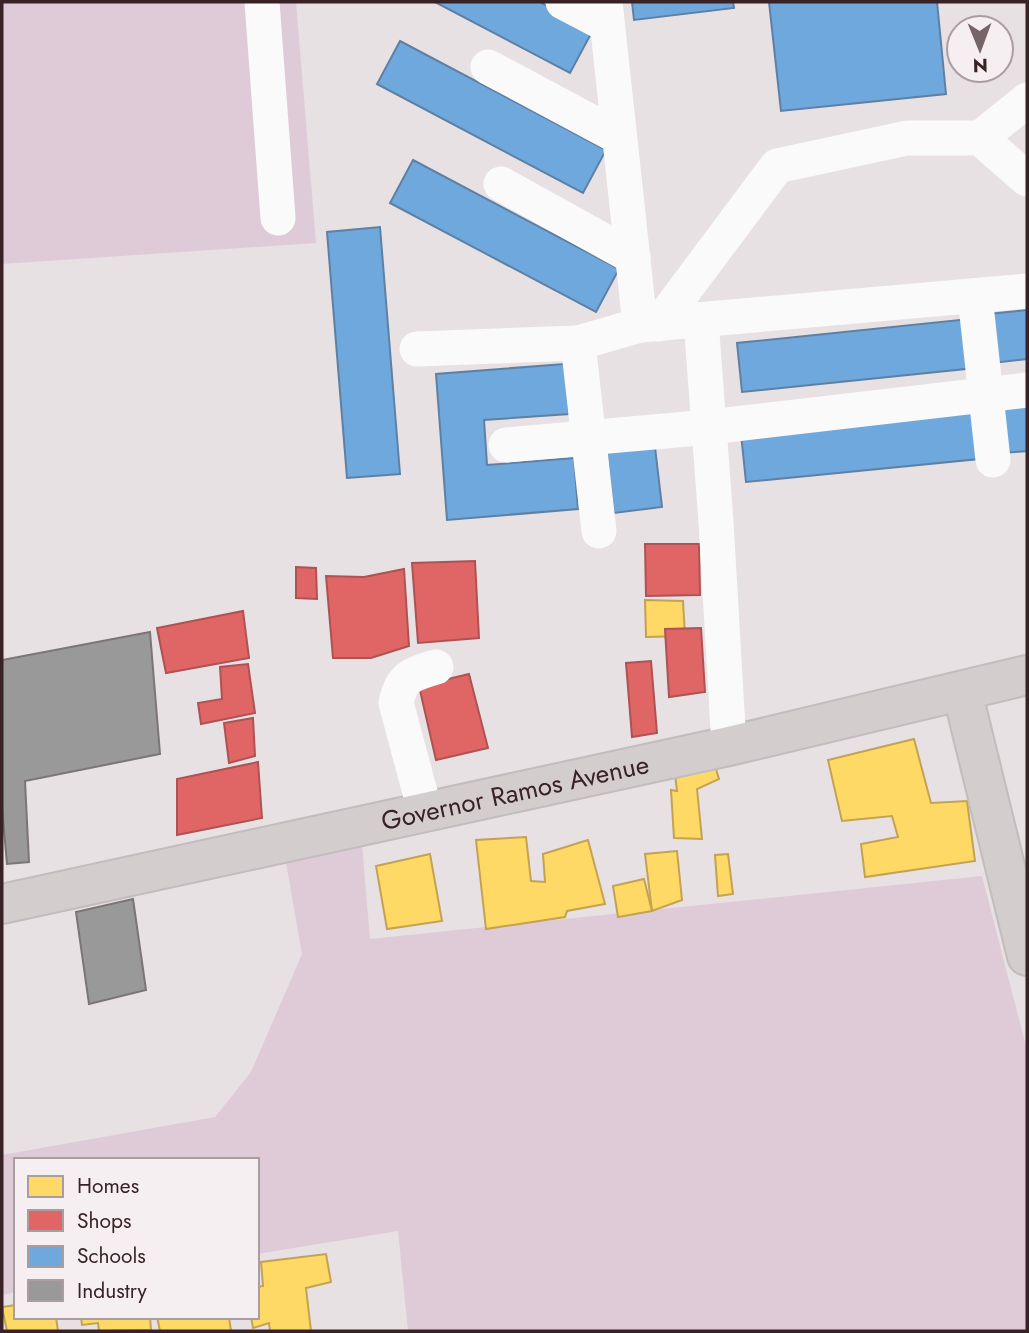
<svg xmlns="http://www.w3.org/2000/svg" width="1029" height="1333" font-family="Jost,sans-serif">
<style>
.green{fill:#dfcbd8}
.homes{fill:#ffd966;stroke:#c3a253;stroke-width:2}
.shops{fill:#e06666;stroke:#ae5253;stroke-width:2}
.schools{fill:#6fa8dc;stroke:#5e80a5;stroke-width:2}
.industry{fill:#999;stroke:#7c7576;stroke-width:2}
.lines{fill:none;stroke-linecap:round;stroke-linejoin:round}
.major-casing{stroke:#c3bcbe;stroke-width:42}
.minor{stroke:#fbfafb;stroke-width:35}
.major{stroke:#d3cdce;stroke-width:38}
.labels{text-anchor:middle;stroke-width:7;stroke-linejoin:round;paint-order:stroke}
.street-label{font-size:26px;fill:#382226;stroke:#f6eff2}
</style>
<rect width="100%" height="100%" fill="#e7e1e4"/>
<g class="green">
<polygon points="2,2 296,2 316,243 2,264"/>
<polygon points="362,843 370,939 982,876 1027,1050 1027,1331 408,1331 398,1231 257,1254 257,1160 16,1160 16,1292 2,1295 2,1155 215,1117 251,1072 302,954 285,857"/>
</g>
<g class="homes">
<polygon points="645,600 683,601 685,636 646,637"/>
<polygon points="914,739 931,803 967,801 975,861 865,877 861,844 898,837 892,816 842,821 828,760"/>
<polygon points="715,766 719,779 697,789 702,839 674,838 671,790 677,791 675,774"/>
<polygon points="526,837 531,881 545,882 543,854 588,840 605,904 567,911 565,917 486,929 476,840"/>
<polygon points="677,851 682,900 652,911 645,854"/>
<polygon points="430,854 442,921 387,929 376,866"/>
<polygon points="728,854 733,894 718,896 715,855"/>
<polygon points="644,879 652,911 618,917 613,886"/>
<polygon points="326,1254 331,1282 306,1288 311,1331 270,1331 269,1323 253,1328 251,1317 257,1317 257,1287 263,1286 261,1262"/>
<polygon points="16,1305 16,1317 56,1317 58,1331 7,1331 2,1307"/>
<polygon points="81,1317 150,1317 151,1330 99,1331 98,1323 82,1325"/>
<polygon points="157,1317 229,1317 231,1331 160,1331"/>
</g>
<g class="shops">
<polygon points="645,544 699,544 700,595 646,596"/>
<polygon points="475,561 479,638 418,643 412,563"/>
<polygon points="296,567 316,568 317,599 296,598"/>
<polygon points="404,569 409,646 371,658 333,658 326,576 364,577"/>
<polygon points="243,611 249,658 166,673 157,628"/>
<polygon points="701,628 705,692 669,697 665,629"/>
<polygon points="651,661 657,733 632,737 626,663"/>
<polygon points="248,664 255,713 201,724 198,703 222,699 220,667"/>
<polygon points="469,674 488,748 436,760 419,686"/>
<polygon points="253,718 255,756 229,763 224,723"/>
<polygon points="258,762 262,818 177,835 177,779"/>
</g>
<g class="schools">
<polygon points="435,2 540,2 593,30 570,73"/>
<polygon points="632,2 733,2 734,8 634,20"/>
<polygon points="769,2 937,2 946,94 781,111"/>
<polygon points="400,41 606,150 583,193 377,84"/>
<polygon points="413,160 619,269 596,312 390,203"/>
<polygon points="380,227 400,474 347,478 327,232"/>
<polygon points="1027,310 1027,359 993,363 988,314"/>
<polygon points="969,319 975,368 742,392 737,343"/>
<polygon points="564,364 569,414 484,420 487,465 574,458 578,509 447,520 436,374"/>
<polygon points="1027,402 1027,451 1002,453 997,405"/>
<polygon points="974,410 979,459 746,482 741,434"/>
<polygon points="655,447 662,507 614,513 607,452"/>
</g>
<g class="industry">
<polygon points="150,632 160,754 25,781 29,862 7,864 2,807 2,660"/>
<polygon points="133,899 146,990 89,1004 76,912"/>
</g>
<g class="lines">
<defs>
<g id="major">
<polyline points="962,691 1027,956"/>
<path id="s1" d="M2 904 729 746 1027 675"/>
</g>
</defs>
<use href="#major" class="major-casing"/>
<g class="minor">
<polyline points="262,2 278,218"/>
<polyline points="563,2 607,25"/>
<polyline points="605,2 640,325 1027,291"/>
<polyline points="488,67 619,137"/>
<polyline points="980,138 1027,100"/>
<polyline points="501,184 633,257"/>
<polyline points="975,296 993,460"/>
<polyline points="701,320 716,522 729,746"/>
<polyline points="659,324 777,166 907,138 980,138 1027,179"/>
<polyline points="417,349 578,343"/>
<polyline points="506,445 710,427 1027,390"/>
<polyline points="599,531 578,343 640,325"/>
<path d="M425 811 396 703C401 677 412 674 436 667"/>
</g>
<use href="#major" class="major"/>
</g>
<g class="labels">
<g class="street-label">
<text dy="9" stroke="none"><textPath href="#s1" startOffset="525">Governor Ramos Avenue</textPath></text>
</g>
</g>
<rect width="1029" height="1333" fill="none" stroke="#382226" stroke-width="7"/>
<rect x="14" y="1158" width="245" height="161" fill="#f6eff2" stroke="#aa9da0" stroke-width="2"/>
<rect x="28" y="1176" width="35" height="21" fill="#ffd966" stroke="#aa9da0" stroke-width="2"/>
<text x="77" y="1193" font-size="21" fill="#382226">Homes</text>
<rect x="28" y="1210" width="35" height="21" fill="#e06666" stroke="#aa9da0" stroke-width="2"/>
<text x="77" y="1228" font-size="21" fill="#382226">Shops</text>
<rect x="28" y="1246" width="35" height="21" fill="#6fa8dc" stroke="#aa9da0" stroke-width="2"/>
<text x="77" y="1263" font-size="21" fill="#382226">Schools</text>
<rect x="28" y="1280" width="35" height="21" fill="#999999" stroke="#aa9da0" stroke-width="2"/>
<text x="77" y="1298" font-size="21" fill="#382226">Industry</text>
<g transform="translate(980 49) rotate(179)"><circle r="33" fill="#f6eff2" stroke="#aa9da0" stroke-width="2"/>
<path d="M0-5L12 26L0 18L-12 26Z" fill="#756568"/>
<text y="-10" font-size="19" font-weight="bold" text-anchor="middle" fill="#382226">N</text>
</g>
</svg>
